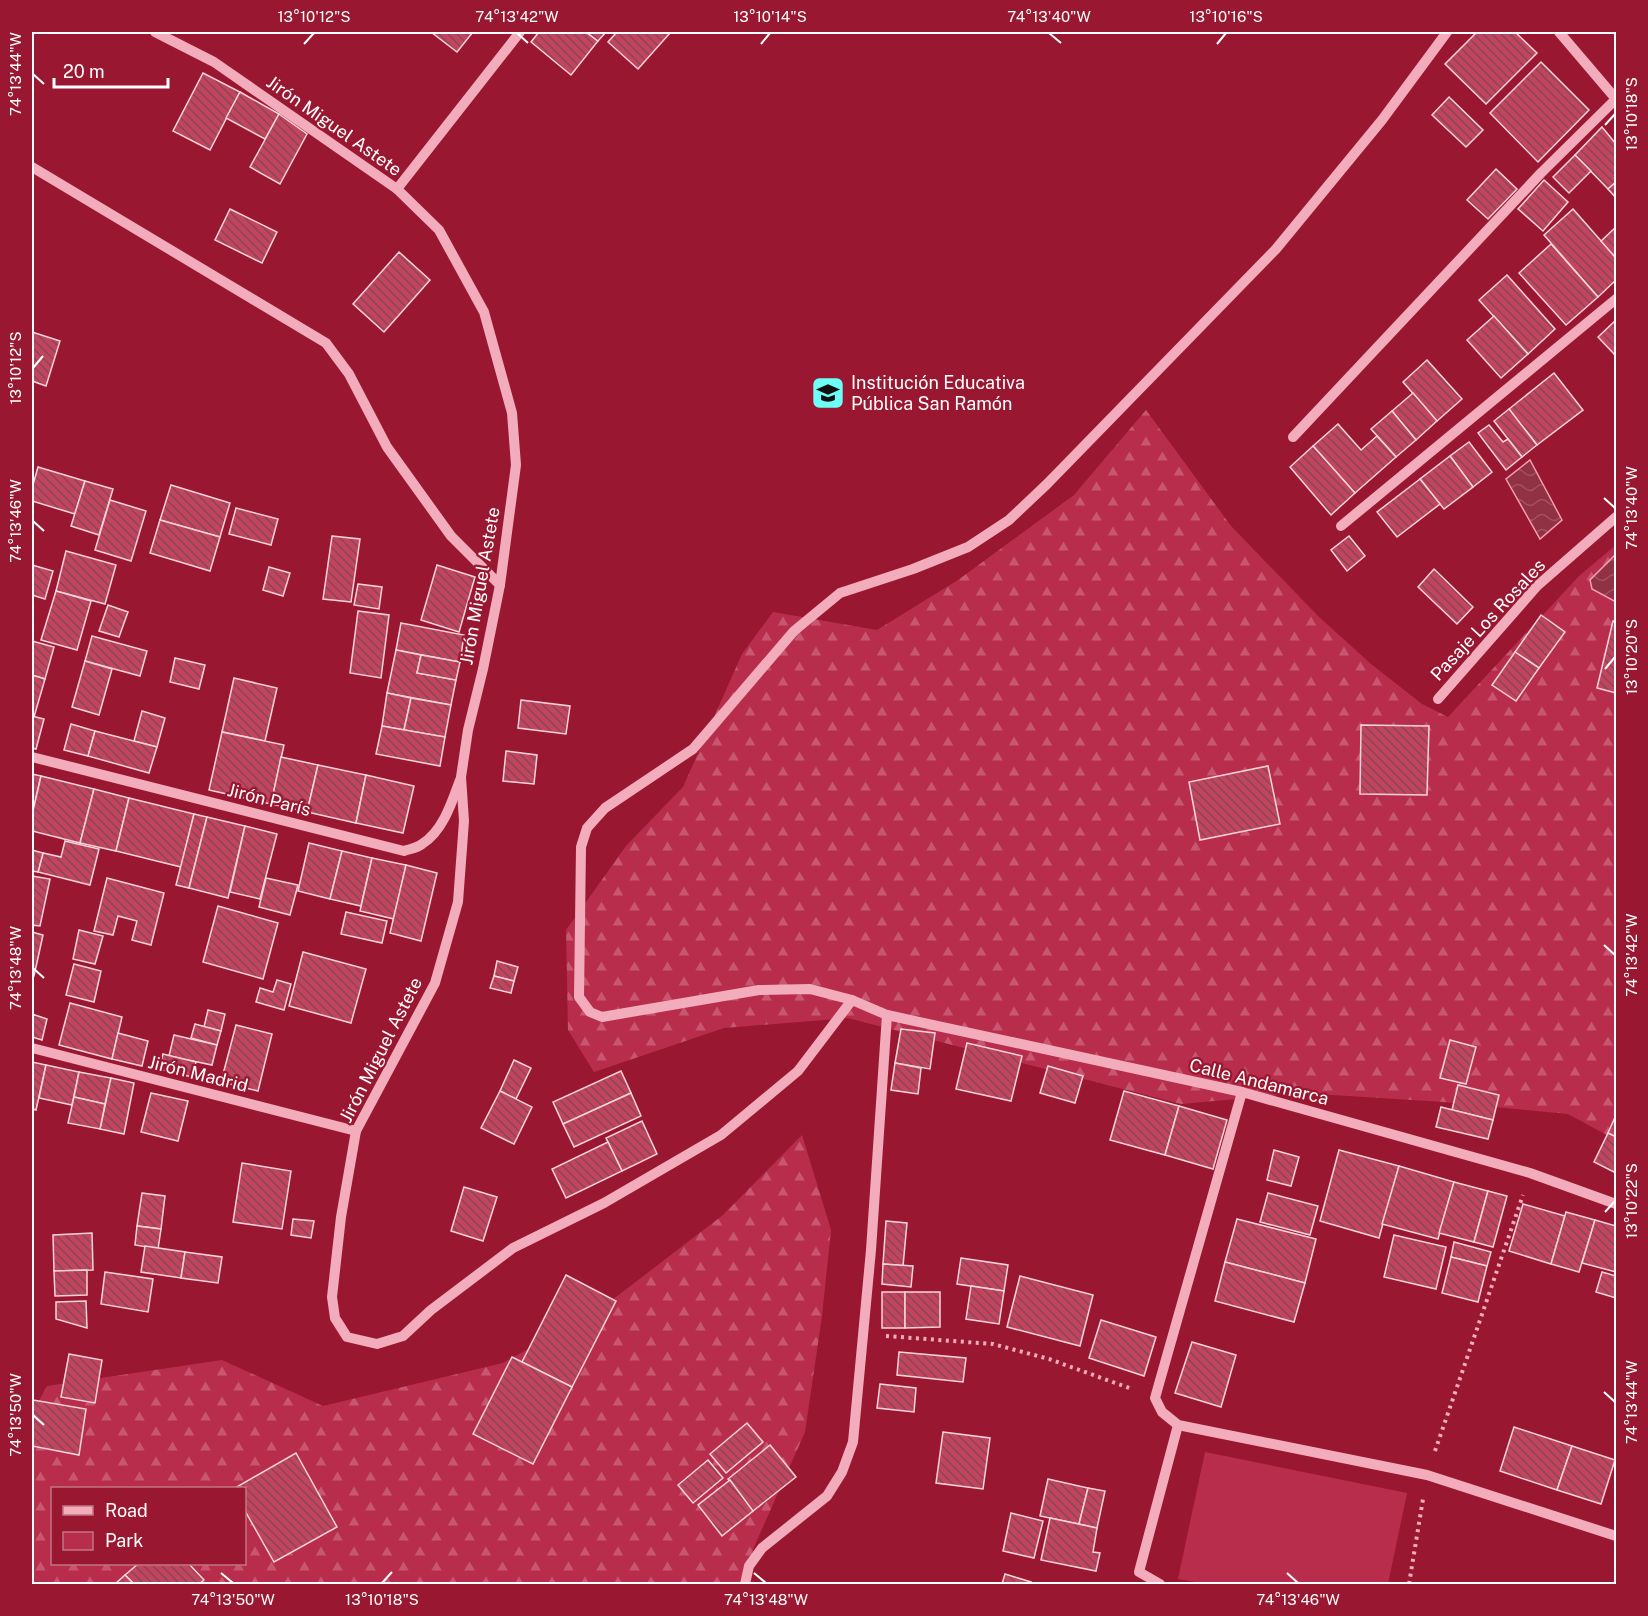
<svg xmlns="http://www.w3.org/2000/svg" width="1648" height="1616" font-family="'Public Sans',sans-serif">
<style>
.forest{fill:url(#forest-firs);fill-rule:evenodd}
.green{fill:#b92d4c}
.water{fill:url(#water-waves);stroke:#f49eb2;stroke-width:1.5}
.building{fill:url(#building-back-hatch);stroke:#fcd3dc;stroke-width:1.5}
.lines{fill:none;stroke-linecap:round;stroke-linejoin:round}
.path{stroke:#f2acbb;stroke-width:4;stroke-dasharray:3 4.5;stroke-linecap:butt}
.minor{stroke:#f2acbb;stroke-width:10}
.ticks{fill:none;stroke:#fff;stroke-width:2}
.labels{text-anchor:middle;stroke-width:4.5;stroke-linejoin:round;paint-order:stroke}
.street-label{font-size:18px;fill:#fff;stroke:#9a1731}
.poi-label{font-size:18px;fill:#fff;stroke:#9a1731;text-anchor:start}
.neatline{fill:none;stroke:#fff;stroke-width:2}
.ticks-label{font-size:15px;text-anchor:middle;fill:#fff}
</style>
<defs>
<pattern id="forest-firs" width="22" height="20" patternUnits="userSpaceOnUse" patternTransform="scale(1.5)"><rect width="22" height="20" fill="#b92d4c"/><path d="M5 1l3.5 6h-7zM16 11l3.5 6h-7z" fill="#c75770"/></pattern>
<pattern id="water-waves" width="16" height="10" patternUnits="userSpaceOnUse" patternTransform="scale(1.5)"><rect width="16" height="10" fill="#913144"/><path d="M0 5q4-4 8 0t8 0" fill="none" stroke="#a25060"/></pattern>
<pattern id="building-back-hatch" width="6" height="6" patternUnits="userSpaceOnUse" patternTransform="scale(1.5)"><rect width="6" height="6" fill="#c2445e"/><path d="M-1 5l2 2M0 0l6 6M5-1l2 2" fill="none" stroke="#874855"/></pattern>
</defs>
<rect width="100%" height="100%" fill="#9a1731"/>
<g class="forest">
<polygon points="1146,410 1231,526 1318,616 1371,664 1422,704 1448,717 1579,576 1616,545 1616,1140 1568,1114 1444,1102 1301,1093 1181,1104 848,1018 724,1028 594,1072 568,1030 566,930 626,846 683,787 742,654 773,612 877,630 958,580 1074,495"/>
<path d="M802 1135 831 1230 822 1316 805 1432 754 1547 743 1584H32V1413L47 1386 222 1360 323 1406 503 1363 603 1307 723 1215ZM52 1488H244V1564H52Z"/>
</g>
<polygon class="green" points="1205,1452 1407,1493 1388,1584 1207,1584 1178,1579"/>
<g class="water">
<polygon points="1530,460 1562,520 1540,539 1506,479"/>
<polygon points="1615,555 1616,557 1616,602 1592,589 1590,580"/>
</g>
<g class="building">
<polygon points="431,32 473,32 457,52"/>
<polygon points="539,32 586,32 598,41 571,75 531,42"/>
<polygon points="586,32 606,32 598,41"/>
<polygon points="617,32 668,32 670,33 638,69 608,42"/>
<polygon points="1477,32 1515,32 1537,53 1486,104 1445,64"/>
<polygon points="1541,62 1589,110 1538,162 1490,113"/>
<polygon points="203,73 240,92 210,150 173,131"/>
<polygon points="240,92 279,114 265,139 226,118"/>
<polygon points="1449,97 1483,130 1466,147 1432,115"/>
<polygon points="279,114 307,134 280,184 250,167"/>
<polygon points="1602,127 1616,144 1616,182 1608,189 1575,155"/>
<polygon points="1575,155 1591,171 1569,193 1553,177"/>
<polygon points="1496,169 1517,189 1488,219 1467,200"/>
<polygon points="1544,180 1568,202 1543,231 1518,209"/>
<polygon points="1616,182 1616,198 1608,189"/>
<polygon points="230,209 277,232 262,263 215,240"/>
<polygon points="1573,209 1616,258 1616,280 1598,297 1544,235"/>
<polygon points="1616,227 1616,258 1601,241"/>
<polygon points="1551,244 1598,297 1566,325 1519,273"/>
<polygon points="399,252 430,280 384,332 353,304"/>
<polygon points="1507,275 1555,329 1528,354 1479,300"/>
<polygon points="1494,316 1528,354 1501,378 1467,340"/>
<polygon points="1616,320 1616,356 1598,337"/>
<polygon points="32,332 60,341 46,386 32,381"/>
<polygon points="1427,360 1462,399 1437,421 1403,382"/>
<polygon points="1554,373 1583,410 1537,445 1509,409"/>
<polygon points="1413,393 1437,421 1416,440 1392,411"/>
<polygon points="1509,409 1537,445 1522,457 1494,421"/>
<polygon points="1392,411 1416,440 1396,457 1371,429"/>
<polygon points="1338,424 1361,450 1377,436 1396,457 1355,493 1313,446"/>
<polygon points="1489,425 1503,442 1508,439 1522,457 1506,470 1478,433"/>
<polygon points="1469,442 1492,472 1473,487 1450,456"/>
<polygon points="1313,446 1355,493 1331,515 1290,467"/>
<polygon points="1450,456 1473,487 1444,509 1420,479"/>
<polygon points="38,467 85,481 75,514 32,501 32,488"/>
<polygon points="1420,479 1440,504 1397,537 1377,512"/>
<polygon points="85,481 113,489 99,535 71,526"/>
<polygon points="171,485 230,503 220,537 160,520"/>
<polygon points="110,500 146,511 131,561 95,550"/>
<polygon points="236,508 278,519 271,545 229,534"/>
<polygon points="160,520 220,537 210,571 150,553"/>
<polygon points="332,536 360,539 351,602 323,599"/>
<polygon points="1349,536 1365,556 1347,571 1331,550"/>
<polygon points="66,551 116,565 105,604 56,591"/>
<polygon points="32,565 53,571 45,599 32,595"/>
<polygon points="437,565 475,577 459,632 421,620"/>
<polygon points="269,567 290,573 283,596 263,590"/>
<polygon points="1434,569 1473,607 1457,624 1418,587"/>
<polygon points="358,584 382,587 379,609 354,605"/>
<polygon points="56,591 91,601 77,650 41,640"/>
<polygon points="108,605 128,612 119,637 99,631"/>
<polygon points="358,611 389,615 381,678 350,673"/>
<polygon points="1541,615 1565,632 1539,668 1515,652"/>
<polygon points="1613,621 1616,622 1616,693 1597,688"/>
<polygon points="401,623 464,635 460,662 396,650"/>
<polygon points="92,636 147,651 140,676 85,661"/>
<polygon points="32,641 54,647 45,679 32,675"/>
<polygon points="396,650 421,655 417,673 456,680 451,705 387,693"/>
<polygon points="1515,652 1539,668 1516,701 1492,685"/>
<polygon points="421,655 460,662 456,680 417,673"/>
<polygon points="175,658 205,665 199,689 170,682"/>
<polygon points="85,661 112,669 99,715 72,707"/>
<polygon points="32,675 45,679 34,717 32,716"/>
<polygon points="234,678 277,688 265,741 222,732"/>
<polygon points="387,693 411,698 404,730 382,726"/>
<polygon points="411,698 451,705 445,737 404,730"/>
<polygon points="521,700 570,706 566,734 518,728"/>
<polygon points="142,711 165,718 157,747 134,741"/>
<polygon points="32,716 44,719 36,749 32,748"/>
<polygon points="71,724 95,731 88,756 64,750"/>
<polygon points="1361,725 1429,726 1427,795 1360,794"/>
<polygon points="382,726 445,737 440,766 376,754"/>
<polygon points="95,731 157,747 149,773 88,756"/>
<polygon points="222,732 284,745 271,804 209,790"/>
<polygon points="506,751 537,755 534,784 503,781"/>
<polygon points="281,757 318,765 307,812 271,804"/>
<polygon points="318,765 366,775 356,823 307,812"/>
<polygon points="1268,766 1280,824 1200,840 1189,782"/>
<polygon points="32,774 41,776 32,815"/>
<polygon points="366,775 414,786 403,833 356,823"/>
<polygon points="41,776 94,789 80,843 32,831 32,815"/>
<polygon points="94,789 129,798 116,851 80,843"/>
<polygon points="129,798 194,814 181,867 116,851"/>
<polygon points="194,814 207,817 189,888 176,885"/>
<polygon points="207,817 245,826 228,898 189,888"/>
<polygon points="245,826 277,834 260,899 230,892"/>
<polygon points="65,841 99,849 90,885 38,872 43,853 61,857"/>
<polygon points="309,843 342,851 330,899 298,891"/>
<polygon points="32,850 43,853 38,872 32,871"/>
<polygon points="342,851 372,858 361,906 330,899"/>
<polygon points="372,858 406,865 394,919 360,911"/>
<polygon points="406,865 437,873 421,941 390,933"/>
<polygon points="32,876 50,879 40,926 32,925"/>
<polygon points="107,878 164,893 151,945 132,940 137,921 118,916 113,935 94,931"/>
<polygon points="266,878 298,885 290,915 259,907"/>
<polygon points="218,906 278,923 263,979 203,962"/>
<polygon points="346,912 387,921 382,943 341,934"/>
<polygon points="79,930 103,936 95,964 73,959"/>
<polygon points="32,932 43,935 34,976 32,976"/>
<polygon points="303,952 366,969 351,1023 289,1006"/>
<polygon points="497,961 518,967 514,981 494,976"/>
<polygon points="74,964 101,971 94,1002 66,995"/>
<polygon points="494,976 514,981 511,993 490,988"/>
<polygon points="277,980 291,984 284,1010 256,1002 260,988 273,992"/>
<polygon points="70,1003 122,1017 112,1059 59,1045"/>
<polygon points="208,1010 225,1014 221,1031 204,1027"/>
<polygon points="32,1014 47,1019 42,1040 32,1037"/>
<polygon points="195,1024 221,1031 217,1045 191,1038"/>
<polygon points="236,1025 272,1034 258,1091 221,1082"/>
<polygon points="901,1029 935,1033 930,1069 895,1063"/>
<polygon points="118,1033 148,1041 142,1066 112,1059"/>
<polygon points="174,1035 217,1045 212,1065 169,1056"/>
<polygon points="1450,1040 1476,1047 1466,1084 1440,1078"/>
<polygon points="967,1043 1022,1056 1011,1101 956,1089"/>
<polygon points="163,1054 196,1062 192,1077 159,1069"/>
<polygon points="514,1060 531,1068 516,1099 500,1091"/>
<polygon points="32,1062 46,1065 36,1110 32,1109"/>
<polygon points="895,1063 921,1068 918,1094 891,1090"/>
<polygon points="46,1065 79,1072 72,1105 39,1098"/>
<polygon points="1048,1066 1083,1076 1075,1103 1040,1093"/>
<polygon points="621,1071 631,1093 563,1124 553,1102"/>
<polygon points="79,1072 111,1078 105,1104 74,1097"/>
<polygon points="111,1078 134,1083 124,1134 100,1129"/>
<polygon points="1458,1085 1499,1095 1493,1120 1452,1110"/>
<polygon points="500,1091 532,1107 514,1144 481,1128"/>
<polygon points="1124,1091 1179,1106 1165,1155 1110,1140"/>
<polygon points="151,1093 188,1101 178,1141 141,1132"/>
<polygon points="631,1093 641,1116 574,1147 563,1124"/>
<polygon points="74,1097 105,1104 100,1129 68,1123"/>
<polygon points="1179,1106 1227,1120 1213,1169 1165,1155"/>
<polygon points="1441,1107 1493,1120 1488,1139 1436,1127"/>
<polygon points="1616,1115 1616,1137 1608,1133"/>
<polygon points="642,1121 657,1154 622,1171 606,1138"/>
<polygon points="1608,1133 1616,1137 1616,1173 1594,1162"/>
<polygon points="608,1142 622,1171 566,1198 552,1169"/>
<polygon points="1274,1150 1299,1157 1291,1186 1267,1180"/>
<polygon points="1339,1150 1399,1166 1379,1238 1320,1221"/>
<polygon points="242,1163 291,1171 282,1229 233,1222"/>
<polygon points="1399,1166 1454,1182 1438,1239 1382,1224"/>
<polygon points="1454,1182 1488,1191 1474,1242 1439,1233"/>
<polygon points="464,1187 497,1197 483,1241 451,1231"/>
<polygon points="1488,1191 1507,1196 1493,1247 1474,1242"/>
<polygon points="142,1193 165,1196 161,1229 137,1226"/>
<polygon points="1268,1193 1318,1206 1310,1235 1260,1222"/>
<polygon points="1523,1204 1565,1216 1551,1264 1509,1251"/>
<polygon points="1566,1212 1595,1220 1579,1272 1551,1264"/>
<polygon points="293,1219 314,1221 311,1238 291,1235"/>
<polygon points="1237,1219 1316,1239 1305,1283 1225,1262"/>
<polygon points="1595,1220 1616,1226 1616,1272 1582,1263"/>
<polygon points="886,1221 907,1223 903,1266 883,1264"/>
<polygon points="137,1226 161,1229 158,1249 135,1245"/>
<polygon points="92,1233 93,1270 54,1271 53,1235"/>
<polygon points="1394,1235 1446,1247 1436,1289 1384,1277"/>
<polygon points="1454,1242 1491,1252 1487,1266 1451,1257"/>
<polygon points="145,1246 185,1252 181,1278 141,1272"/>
<polygon points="185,1252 222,1257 218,1283 181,1278"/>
<polygon points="1451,1257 1487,1266 1478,1302 1442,1293"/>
<polygon points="961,1258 1008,1265 1004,1291 957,1284"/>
<polygon points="1225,1262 1305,1283 1294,1322 1215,1301"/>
<polygon points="883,1264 913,1266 911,1287 882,1284"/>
<polygon points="87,1270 87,1295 55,1296 54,1271"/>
<polygon points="105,1272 153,1279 148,1312 101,1304"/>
<polygon points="1602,1272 1616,1276 1616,1298 1596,1292"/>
<polygon points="566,1275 616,1301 572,1387 522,1362"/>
<polygon points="1020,1276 1093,1295 1080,1346 1007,1327"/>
<polygon points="971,1286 1004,1291 999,1324 966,1319"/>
<rect x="882" y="1292" width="23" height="36"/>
<polygon points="905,1292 940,1292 940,1327 905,1328"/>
<polygon points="86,1301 87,1328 56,1319 56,1302"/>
<polygon points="1101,1320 1156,1337 1144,1376 1089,1358"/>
<polygon points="1192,1342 1236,1355 1221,1407 1175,1393"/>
<polygon points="899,1352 966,1358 963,1382 897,1375"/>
<polygon points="69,1354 102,1360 95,1403 61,1397"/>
<polygon points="512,1357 572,1387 533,1464 473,1434"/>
<polygon points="880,1384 916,1388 914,1412 877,1408"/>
<polygon points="33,1400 86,1409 79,1455 32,1446"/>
<polygon points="747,1423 763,1442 726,1473 710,1454"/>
<polygon points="1514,1427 1572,1446 1557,1490 1500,1471"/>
<polygon points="943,1432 990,1438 983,1489 936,1483"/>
<polygon points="770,1445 796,1477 753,1511 728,1479"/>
<polygon points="1572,1446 1615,1460 1601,1504 1557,1490"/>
<polygon points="296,1453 337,1527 274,1562 244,1509 244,1488 235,1488"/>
<polygon points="708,1460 723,1478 693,1503 678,1485"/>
<polygon points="1048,1479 1088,1488 1079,1524 1040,1516"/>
<polygon points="730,1480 753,1511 722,1536 698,1505"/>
<polygon points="1088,1488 1105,1491 1097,1528 1079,1524"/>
<polygon points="1011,1513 1043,1521 1034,1558 1003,1551"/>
<polygon points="1050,1518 1097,1528 1093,1552 1100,1553 1096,1571 1041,1560"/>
<polygon points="138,1564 189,1564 204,1580 199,1584 134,1584 125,1575"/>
<polygon points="1005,1574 1031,1582 1030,1584 1002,1584"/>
<polygon points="125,1575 134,1584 115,1584"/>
</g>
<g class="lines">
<g class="path">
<polyline points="886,1336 993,1344 1049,1359 1132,1389"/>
<polyline points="1435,1451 1523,1195"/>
<polyline points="1409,1584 1423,1499"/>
</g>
<g class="minor">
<polyline points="155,32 214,62 397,189 439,230 484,312 512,413 516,465 500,585 483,669 468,730 461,777 464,821 458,902 435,983 356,1131 341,1217 332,1297 335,1318 347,1337 377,1344 403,1336 431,1310 513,1248 604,1203 721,1135 798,1071 852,1000 887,1015 1242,1092 1530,1173 1616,1204"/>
<polyline points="1559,32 1616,99"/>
<polyline points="32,167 326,343 349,374 387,447 451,536 500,585"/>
<polyline points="397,189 520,32"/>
<polyline points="1293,437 1541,173 1616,99"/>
<polyline points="1341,526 1616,299"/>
<polyline points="1438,699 1537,586 1616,517"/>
<path d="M32 757 404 851C410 849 417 848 422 844 443 831 452 802 460 780"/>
<polyline points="852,1000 810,989 759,990 602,1017 590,1012 579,997 581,847 587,828 605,808 693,749 794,631 840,593 913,569 968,547 1009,520 1047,484 1276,249 1382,120 1447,32"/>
<polyline points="32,1048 356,1131"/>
<polyline points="1242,1092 1155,1398 1162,1412 1178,1425 1427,1475 1616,1536"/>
<polyline points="745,1584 749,1566 762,1548 827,1496 842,1472 853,1442 871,1250 887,1015"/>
<polyline points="1160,1584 1139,1572 1178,1425"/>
</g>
</g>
<path class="ticks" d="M517 33 528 43M1049 33 1061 43M304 44 314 33M761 44 770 33M1217 44 1226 33M33 74 44 84M1605 125 1615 114M33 368 43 356M1604 498 1615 508M33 521 44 531M1605 669 1615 657M1604 945 1615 955M33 968 44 978M1605 1212 1615 1201M1604 1392 1615 1402M33 1415 44 1425M221 1573 233 1583M754 1573 766 1583M1287 1573 1298 1583M382 1583 392 1572"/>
<defs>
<symbol id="school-square" viewBox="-11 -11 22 22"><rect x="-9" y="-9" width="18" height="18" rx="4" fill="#6dfff7" stroke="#9a1731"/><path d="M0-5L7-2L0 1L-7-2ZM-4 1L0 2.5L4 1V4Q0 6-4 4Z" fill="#111"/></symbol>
</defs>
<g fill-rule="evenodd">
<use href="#school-square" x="809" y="374" width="38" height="38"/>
</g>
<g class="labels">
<g class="street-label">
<text transform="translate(334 126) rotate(35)" y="6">Jirón Miguel Astete</text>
<text transform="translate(480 586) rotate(-80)" y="6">Jirón Miguel Astete</text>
<text transform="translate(1488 620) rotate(-47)" y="6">Pasaje Los Rosales</text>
<text transform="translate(269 800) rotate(14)" y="6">Jirón París</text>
<text transform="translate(381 1050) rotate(-63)" y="6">Jirón Miguel Astete</text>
<text transform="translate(198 1074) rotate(14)" y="6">Jirón Madrid</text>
<text transform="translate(1259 1082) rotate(14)" y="6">Calle Andamarca</text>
</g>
<g class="poi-label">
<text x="851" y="389">Institución Educativa<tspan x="851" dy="21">Pública San Ramón</tspan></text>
</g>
</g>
<rect width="1648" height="1616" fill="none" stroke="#9a1731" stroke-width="66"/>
<rect x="51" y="1487" width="195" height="78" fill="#9a1731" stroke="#c27483" stroke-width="1.5"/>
<rect x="63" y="1506" width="30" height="9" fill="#f2acbb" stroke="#c27483" stroke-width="1.5"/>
<text x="105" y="1517" font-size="18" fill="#ffffff">Road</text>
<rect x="63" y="1532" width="30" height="18" fill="#b92d4c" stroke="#c27483" stroke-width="1.5"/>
<text x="105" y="1547" font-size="18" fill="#ffffff">Park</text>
<path d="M54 78v9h114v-9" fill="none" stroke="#ffffff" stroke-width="3"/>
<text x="63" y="78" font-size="18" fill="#ffffff" stroke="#9a1731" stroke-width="4.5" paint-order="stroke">20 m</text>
<rect x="33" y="33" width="1582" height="1550" class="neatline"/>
<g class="ticks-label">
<text x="314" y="22">13°10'12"S</text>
<text x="517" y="22">74°13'42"W</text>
<text x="770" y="22">13°10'14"S</text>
<text x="1049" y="22">74°13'40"W</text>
<text x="1226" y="22">13°10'16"S</text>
<text transform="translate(16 74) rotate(-90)" y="5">74°13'44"W</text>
<text transform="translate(1632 114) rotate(-90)" y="5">13°10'18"S</text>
<text transform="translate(16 368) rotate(-90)" y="5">13°10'12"S</text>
<text transform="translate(1632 508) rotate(-90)" y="5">74°13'40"W</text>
<text transform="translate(16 521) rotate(-90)" y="5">74°13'46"W</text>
<text transform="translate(1632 657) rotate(-90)" y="5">13°10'20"S</text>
<text transform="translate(1632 955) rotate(-90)" y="5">74°13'42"W</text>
<text transform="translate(16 968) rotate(-90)" y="5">74°13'48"W</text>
<text transform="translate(1632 1201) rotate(-90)" y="5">13°10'22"S</text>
<text transform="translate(1632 1402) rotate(-90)" y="5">74°13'44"W</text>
<text transform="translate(16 1415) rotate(-90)" y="5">74°13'50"W</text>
<text x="233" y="1605">74°13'50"W</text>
<text x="382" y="1605">13°10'18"S</text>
<text x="766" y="1605">74°13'48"W</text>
<text x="1298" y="1605">74°13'46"W</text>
</g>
</svg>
